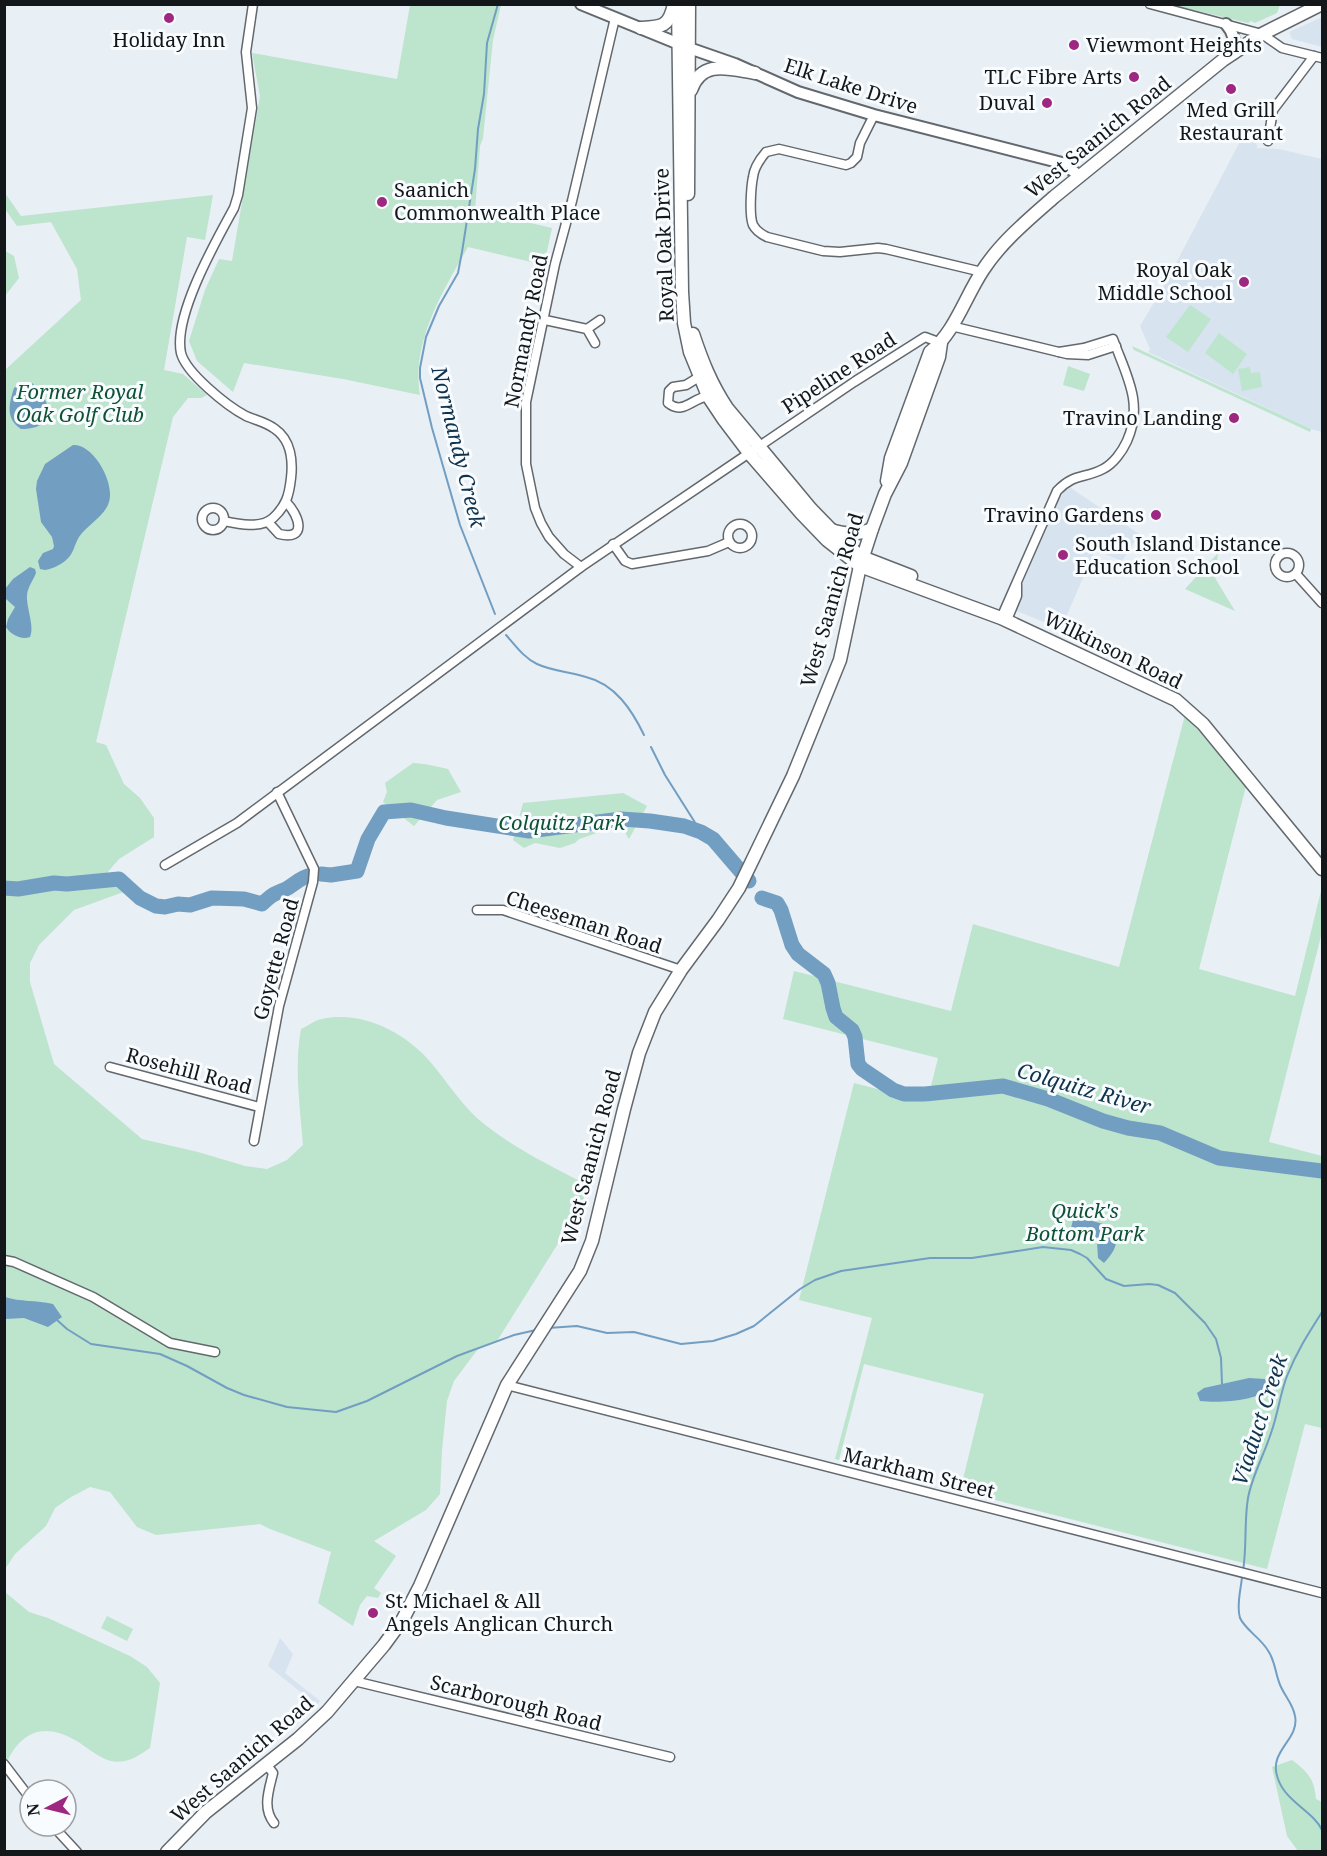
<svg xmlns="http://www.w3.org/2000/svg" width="1327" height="1856" font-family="'Noto Serif',serif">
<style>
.built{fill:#d7e4f0}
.green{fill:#bde4cd}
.water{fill:#729ec2}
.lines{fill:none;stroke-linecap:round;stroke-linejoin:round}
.stream{stroke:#729ec2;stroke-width:2}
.river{stroke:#729ec2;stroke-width:15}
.minor-casing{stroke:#62686d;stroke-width:11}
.tertiary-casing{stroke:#62686d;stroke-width:14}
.secondary-casing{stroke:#62686d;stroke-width:15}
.minor{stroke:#fff;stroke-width:8}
.tertiary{stroke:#fff;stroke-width:10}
.secondary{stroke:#fff;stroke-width:12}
.poi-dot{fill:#9d2781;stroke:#f9fcfe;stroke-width:2}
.labels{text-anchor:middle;stroke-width:6;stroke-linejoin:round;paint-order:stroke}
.poi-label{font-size:20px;fill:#141719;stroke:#f9fcfe;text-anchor:end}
.street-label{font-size:20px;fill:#141719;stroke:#f9fcfe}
.park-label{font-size:20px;font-style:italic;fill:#0e5134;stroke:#f9fcfe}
.water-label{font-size:21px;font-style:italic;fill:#0f334c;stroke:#f9fcfe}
</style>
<rect width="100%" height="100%" fill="#e8eff5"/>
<g class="built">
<polygon points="1322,17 1322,47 1292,39 1289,32"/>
<polygon points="1244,134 1256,137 1257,148 1279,149 1322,159 1322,432 1311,429 1148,352 1150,349 1140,326 1165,284"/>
<polygon points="1068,486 1139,534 1122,561 1095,550 1061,629 1014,610 1024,578 1053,509"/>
<polygon points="280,1638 293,1654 285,1673 320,1701 317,1705 268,1666"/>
</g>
<g class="green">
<path d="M410 5H501L493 40 483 138 480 146 475 210 552 228 544 265 468 247C443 291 411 342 420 395L343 379 244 363 233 392 197 361 189 341 205 290 219 259 232 261 260 96 252 53 397 79Z"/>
<polygon points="1173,5 1280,4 1280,5 1277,13 1255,23 1251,21 1248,23"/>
<path d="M5 193 21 216 213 195 205 240 187 237 164 370 183 374 207 395 201 398H188L173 417 96 742 106 745 124 784 140 798 154 818V837L119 859 106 874 118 877 129 890 74 910 39 945 30 963V982L54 1064 142 1139 198 1152 245 1166 267 1169 287 1160 303 1145C300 1106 294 1067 301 1029 308 1026 315 1020 322 1019 358 1011 396 1028 422 1053 442 1073 457 1100 478 1119 510 1146 547 1164 584 1183V1202L497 1341 478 1349 454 1381 447 1401 442 1450 440 1494 426 1510 374 1541 396 1556 374 1588 381 1593 378 1598 367 1596 360 1605 353 1626 318 1603 331 1552 270 1529 260 1524 156 1535 137 1527 110 1492 90 1487 71 1497 55 1508 46 1526 15 1554 5 1569V370L81 300 77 269 51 222 17 226 5 209Z"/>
<polygon points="5,251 14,256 19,278 5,296"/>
<polygon points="1190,305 1211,319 1188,352 1166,337"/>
<polygon points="1219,333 1247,354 1233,374 1205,353"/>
<polygon points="1132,346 1311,429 1310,432 1134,350"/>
<polygon points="1068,366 1090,374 1084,391 1063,385"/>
<polygon points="1250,367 1251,373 1260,372 1262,387 1242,391 1238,369"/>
<polygon points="1218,553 1215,578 1235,611 1185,589"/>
<polygon points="1185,715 1246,786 1199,969 1295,996 1322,887 1322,932 1269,1142 1322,1156 1322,1428 1305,1424 1267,1569 960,1491 984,1394 864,1364 839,1460 835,1459 872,1318 799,1300 854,1083 927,1102 938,1058 783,1019 794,971 951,1011 973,924 1119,967"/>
<path d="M413 763C421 763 440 767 448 769L461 792 437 800 414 826 383 802 387 792 385 783Z"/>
<polygon points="623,793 647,806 629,839 618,821 606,830 579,839 575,843 560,848 535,843 524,848 513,840 523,803"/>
<path d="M5 1592 29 1612 48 1618 130 1656 147 1667 160 1683 150 1748C138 1756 127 1764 111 1761 98 1758 86 1746 75 1740 42 1721 19 1733 5 1766Z"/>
<polygon points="107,1616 133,1629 127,1641 101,1628"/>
<path d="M1292 1760C1309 1773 1314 1779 1316 1799L1322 1802V1851H1298L1287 1836 1272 1767Z"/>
</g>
<g class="water">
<path d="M25 382 32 383C53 402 57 429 21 429 5 419 9 403 14 388Z"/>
<path d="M73 445C94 444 115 483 109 502 105 516 87 525 79 537 74 545 74 554 65 561 60 565 52 569 45 570L40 569 38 561 43 553 53 549 54 546 52 537 41 522 36 489 37 481 45 464Z"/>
<path d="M30 567 35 569 36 573C33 581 28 586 27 595 26 607 35 627 30 637 21 640 11 635 6 627L8 619 15 607 6 599 5 589 13 579Z"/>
<path d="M1082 1218 1103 1224 1116 1234C1118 1247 1112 1254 1104 1263L1098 1258 1097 1242 1091 1236 1073 1237 1071 1228 1073 1220Z"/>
<path d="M5 1297C20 1302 36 1300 53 1304L62 1317 48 1327 24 1318 5 1319Z"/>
<path d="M1249 1378 1265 1379 1270 1386C1260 1402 1218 1403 1200 1401L1197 1393 1204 1388Z"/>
</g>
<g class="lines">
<g class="stream">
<polyline points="495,614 460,525 432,428 420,378 420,368 426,337 439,306 458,273 462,252 475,169 478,129 484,94 487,43 498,4"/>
<path d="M506 635C515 645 524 658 537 664 552 671 570 672 586 677 615 684 632 710 644 735"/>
<polyline points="651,747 665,775 701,832"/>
<polyline points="57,1320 67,1329 91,1344 160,1354 187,1366 227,1388 244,1395 287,1407 336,1412 367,1401 457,1356 514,1335 536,1330"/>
<polyline points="548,1328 577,1326 607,1333 634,1332 681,1344 713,1341 736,1334 754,1326 800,1289 815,1280 841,1271 930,1258 972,1258 1043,1247 1071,1250 1080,1254 1087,1258 1106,1279 1124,1286 1149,1284 1158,1285 1175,1293 1205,1323 1216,1339 1221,1358 1222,1384"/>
<path d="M1243 1571C1247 1547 1244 1522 1248 1498 1252 1476 1264 1455 1271 1433 1278 1414 1280 1394 1287 1376 1297 1351 1308 1334 1322 1312"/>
<path d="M1242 1577C1241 1589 1236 1606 1240 1618 1245 1629 1260 1638 1267 1649 1276 1661 1275 1675 1281 1687 1286 1698 1293 1704 1295 1716 1300 1740 1267 1751 1278 1779 1286 1802 1313 1811 1322 1830"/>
</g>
<g class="river">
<polyline points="321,874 331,875 357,871 368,839 384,812 411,810 446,818 529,831 621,819 650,821 684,826 701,832 713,839 749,881"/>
<path d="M4 888 18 889 54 883 67 884 119 879 140 898 156 906 165 907 178 904 190 905 212 898 244 899 262 904C273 894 272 895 284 890 295 885 298 878 311 875"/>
<polyline points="762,898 777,903 781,910 792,945 798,954 824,974 828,983 833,1008 836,1017 852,1030 855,1037 858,1064 862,1069 893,1090 904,1094 925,1094 1003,1086 1048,1099 1103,1121 1128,1128 1160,1133 1219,1158 1322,1171"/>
</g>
<defs>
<g id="minor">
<polyline points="1150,4 1262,34 1282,48 1322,58"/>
<path d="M874 115 860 143 857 157 851 163 846 165 779 149 766 152C760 159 754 168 753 177 751 187 749 215 753 225 756 231 761 234 767 237L823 251 840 252 878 248 886 249 982 272"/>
<polyline points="1268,141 1273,110 1314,56"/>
<polyline points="545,320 587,329 595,343"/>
<polyline points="951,326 1067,354 1088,355 1116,346"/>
<polyline points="587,329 600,320"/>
<path d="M699 377 686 385 673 387 669 391 668 403C683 415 691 399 708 396"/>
<circle cx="213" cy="519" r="11"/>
<path d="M224 521C238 524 261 529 273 518 286 506 289 496 291 478 293 461 291 440 275 429 266 422 255 420 246 416 227 406 186 373 181 353 173 316 216 241 234 208L238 195 252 108 246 52 253 4"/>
<path d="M268 522 279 534C307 541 300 517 287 503"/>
<circle cx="740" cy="536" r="12"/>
<polyline points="613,544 625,561 632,564 708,551 729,542"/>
<circle cx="1287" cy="565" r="12"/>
<polyline points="581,567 564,554 549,537 541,523 535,508 526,464 526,402 555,264 572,201 615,18"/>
<polyline points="1296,574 1322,603"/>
<path d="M1001 618 1057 491C1074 473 1084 479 1103 469 1113 464 1122 452 1127 441 1144 403 1126 375 1113 339L1084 348 1059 352"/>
<polyline points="1007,620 1017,596 1017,585"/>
<polyline points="165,865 237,823 581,567 854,382 925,337 941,343"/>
<polyline points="477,910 503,910 681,970"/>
<polyline points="110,1067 259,1107"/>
<polyline points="254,1141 279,1006 313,882 314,869 277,792"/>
<polyline points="4,1260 14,1262 93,1297 170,1343 215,1352"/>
<polyline points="507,1385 1322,1593"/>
<polyline points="354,1681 670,1757"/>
<polyline points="4,1764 30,1798"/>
<path d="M266 1764 273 1773C269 1790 262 1808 274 1823"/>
<polyline points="53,1826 77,1852"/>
</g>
<g id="tertiary">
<polyline points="581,4 689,48 735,64 798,92 874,115 1062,163 1080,176"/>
<path d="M1226 24C1234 33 1236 42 1233 54"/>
</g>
<g id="secondary">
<polyline points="678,4 682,292 684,323 690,352 708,396 724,420 749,453 801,513 827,540 860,566 1001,618 1176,700 1203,724 1322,869"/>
<path d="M641 28C662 27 669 27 674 4"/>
<path d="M691 90C702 59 729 69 755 73"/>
<polyline points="688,194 689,4"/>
<path d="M693 334C702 361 711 384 727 408L811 509 845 544 862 557 911 576"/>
<path d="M887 481 891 458 930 352C955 332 965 297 983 270 1001 242 1029 219 1054 197L1223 60 1262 34 1322 4"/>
<path d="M831 530C847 535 857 535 872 529"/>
<polyline points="167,1852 206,1812 298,1739 327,1712 384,1645 403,1619 420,1586 507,1385 580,1271 592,1241 624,1109 639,1053 655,1012 681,970 718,920 739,888 793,776 840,660 860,566 872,529 885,494 901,463 939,357 941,343"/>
</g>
</defs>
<use href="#minor" class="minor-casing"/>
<use href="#tertiary" class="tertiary-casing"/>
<use href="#secondary" class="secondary-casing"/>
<use href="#minor" class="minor"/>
<use href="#tertiary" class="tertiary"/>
<use href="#secondary" class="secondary"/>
</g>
<g class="poi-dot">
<circle cx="169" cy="18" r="6"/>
<circle cx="1074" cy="45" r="6"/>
<circle cx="1134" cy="77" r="6"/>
<circle cx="1231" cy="89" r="6"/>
<circle cx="1047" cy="103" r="6"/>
<circle cx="382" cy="202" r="6"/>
<circle cx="1244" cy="282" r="6"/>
<circle cx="1234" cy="418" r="6"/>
<circle cx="1156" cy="515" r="6"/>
<circle cx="1063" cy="555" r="6"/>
<circle cx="373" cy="1613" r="6"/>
</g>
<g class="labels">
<g class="poi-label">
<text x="169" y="47" text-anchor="middle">Holiday Inn</text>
<text x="1086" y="52" text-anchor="start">Viewmont Heights</text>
<text x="1122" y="84">TLC Fibre Arts</text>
<text x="1035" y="110">Duval</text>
<text x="1231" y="117" text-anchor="middle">Med Grill<tspan x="1231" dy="23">Restaurant</tspan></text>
<text x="394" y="197" text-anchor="start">Saanich<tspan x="394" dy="23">Commonwealth Place</tspan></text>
<text x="1232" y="277">Royal Oak<tspan x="1232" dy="23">Middle School</tspan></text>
<text x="1222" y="425">Travino Landing</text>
<text x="1144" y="522">Travino Gardens</text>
<text x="1075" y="551" text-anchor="start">South Island Distance<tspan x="1075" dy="23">Education School</tspan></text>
<text x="385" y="1608" text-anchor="start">St. Michael &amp; All<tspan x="385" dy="23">Angels Anglican Church</tspan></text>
</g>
<g class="street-label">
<text transform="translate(851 86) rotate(18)" y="7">Elk Lake Drive</text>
<text transform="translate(1098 137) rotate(-39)" y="7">West Saanich Road</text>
<text transform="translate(664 245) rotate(-92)" y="7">Royal Oak Drive</text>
<text transform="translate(526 331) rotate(-79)" y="7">Normandy Road</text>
<text transform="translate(839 373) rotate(-33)" y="7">Pipeline Road</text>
<text transform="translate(832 600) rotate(-74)" y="7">West Saanich Road</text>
<text transform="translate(1113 650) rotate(26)" y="7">Wilkinson Road</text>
<text transform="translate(584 922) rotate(18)" y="7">Cheeseman Road</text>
<text transform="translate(276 959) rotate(-75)" y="7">Goyette Road</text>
<text transform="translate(189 1071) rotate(15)" y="7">Rosehill Road</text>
<text transform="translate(591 1157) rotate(-75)" y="7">West Saanich Road</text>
<text transform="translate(919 1473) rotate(14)" y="7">Markham Street</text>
<text transform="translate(516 1703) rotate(14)" y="7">Scarborough Road</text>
<text transform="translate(242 1759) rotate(-41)" y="7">West Saanich Road</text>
</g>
<g class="park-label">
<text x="80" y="399">Former Royal<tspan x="80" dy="23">Oak Golf Club</tspan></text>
<text x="562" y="830">Colquitz Park</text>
<text x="1085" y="1218">Quick's<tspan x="1085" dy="23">Bottom Park</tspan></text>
</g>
<g class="water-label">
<text transform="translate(458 447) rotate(76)" y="7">Normandy Creek</text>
<text transform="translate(1084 1089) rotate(16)" y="7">Colquitz River</text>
<text transform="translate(1260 1420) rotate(-72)" y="7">Viaduct Creek</text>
</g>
</g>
<rect width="1327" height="1856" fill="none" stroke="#141719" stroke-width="12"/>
<g transform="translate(48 1808) rotate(263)"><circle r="28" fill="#f9fcfe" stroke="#9da0a2" stroke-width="1.5"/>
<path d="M0-4.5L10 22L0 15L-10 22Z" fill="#9d2781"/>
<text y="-9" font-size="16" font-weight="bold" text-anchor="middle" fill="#141719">N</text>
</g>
</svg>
